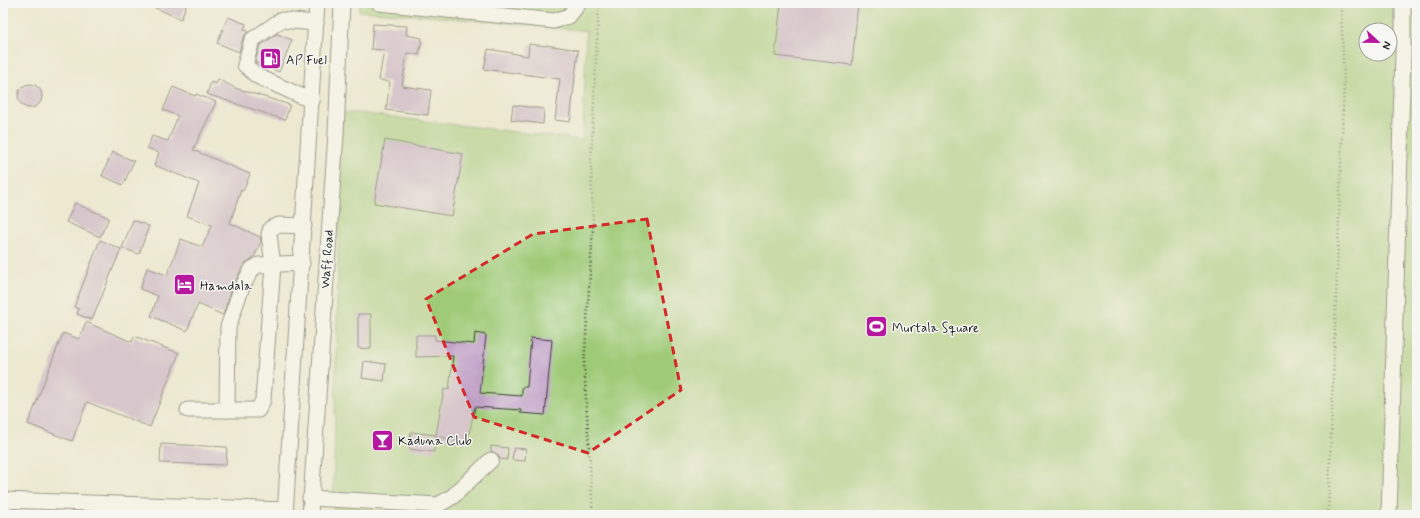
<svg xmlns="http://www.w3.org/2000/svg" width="1420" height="518" font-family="Mynerve,sans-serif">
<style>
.green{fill:#9fca76;stroke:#5e7349;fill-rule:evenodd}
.building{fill:#bd9bc4}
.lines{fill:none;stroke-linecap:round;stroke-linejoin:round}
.minor-casing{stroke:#3b3b37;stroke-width:17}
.path{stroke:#3b3b37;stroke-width:2.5;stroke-dasharray:1 3;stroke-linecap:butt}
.minor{stroke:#fff;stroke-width:15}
.marked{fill:none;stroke:#d62828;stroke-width:3;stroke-dasharray:8 5;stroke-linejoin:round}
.labels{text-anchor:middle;stroke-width:3;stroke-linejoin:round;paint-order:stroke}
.poi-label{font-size:13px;fill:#1c1c1c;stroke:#f6f6f2;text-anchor:start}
.street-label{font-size:13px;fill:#1c1c1c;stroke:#f6f6f2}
</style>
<rect width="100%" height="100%" fill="#f6f6f2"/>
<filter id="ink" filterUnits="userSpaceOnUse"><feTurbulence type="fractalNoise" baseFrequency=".025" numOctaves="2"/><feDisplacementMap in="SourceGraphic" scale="8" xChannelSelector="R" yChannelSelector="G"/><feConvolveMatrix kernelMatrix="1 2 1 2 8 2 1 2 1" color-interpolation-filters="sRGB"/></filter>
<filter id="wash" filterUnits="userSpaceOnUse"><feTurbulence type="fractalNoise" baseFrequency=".012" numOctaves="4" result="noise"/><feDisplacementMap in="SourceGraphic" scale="16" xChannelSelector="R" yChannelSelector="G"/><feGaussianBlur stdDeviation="0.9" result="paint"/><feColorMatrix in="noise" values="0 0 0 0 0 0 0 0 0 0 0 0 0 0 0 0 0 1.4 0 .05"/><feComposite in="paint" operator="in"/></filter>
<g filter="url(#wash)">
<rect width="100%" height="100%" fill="#ede9d1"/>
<path class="green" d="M360 3H1417V515H333L341 113H359L583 140 586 31 487 21 359 11ZM1366 30H1390V54H1366Z"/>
<g id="blocks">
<g class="building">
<polygon points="144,3 187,3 181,19"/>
<polygon points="781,3 858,3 852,65 775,56"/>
<polygon points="228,17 246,24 244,30 248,31 243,38 239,52 217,43"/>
<polygon points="373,24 407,26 406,35 422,38 419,55 407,53 402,86 431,90 428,115 386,110 390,82 379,80 384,50 371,49"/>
<polygon points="277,34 292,40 279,72 255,62 260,46"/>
<polygon points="529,44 546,46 546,45 578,50 570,122 555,120 560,79 484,69 488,49 528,56"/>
<polygon points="218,79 235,88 290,105 285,120 207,94 211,82 216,84"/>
<circle cx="30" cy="96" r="12"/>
<polygon points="173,87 195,96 196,94 216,102 193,150 250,174 243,191 241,190 230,223 260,237 261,242 254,257 244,264 233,285 223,315 198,304 187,331 151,316 158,296 140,289 147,268 167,275 181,239 202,247 212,225 187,216 199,183 154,165 159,153 147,148 152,136 168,141 178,116 163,110"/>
<polygon points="513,105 544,109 543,124 511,120"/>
<polygon points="385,140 463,154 452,216 374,203"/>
<polygon points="112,152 134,161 123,185 102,176"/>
<polygon points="75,203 109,218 100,237 66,222"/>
<polygon points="133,220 149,226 139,254 122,248"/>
<polygon points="100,240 121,249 92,320 77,314 79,309 74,307"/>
<polygon points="358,314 371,314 371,349 358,348"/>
<polygon points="86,322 132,342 134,336 179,353 150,427 87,402 72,441 28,424 63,333 79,339"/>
<polygon points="475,333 486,335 480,393 522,396 522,387 527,387 531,338 552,340 545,415 520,413 521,410 475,407 467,443 436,436 434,452 409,449 411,432 436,435 444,389 449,390 453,356 416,357 416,335 435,335 435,340 474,344"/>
<polygon points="364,361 386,364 384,381 362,378"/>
<polygon points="161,444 227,447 226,465 160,463"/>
<polygon points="491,446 508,448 507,460 500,459 497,454 491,451"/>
<polygon points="514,448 526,449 525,461 512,460"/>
</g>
</g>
</g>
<g filter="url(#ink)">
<use href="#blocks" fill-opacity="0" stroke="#3b3b37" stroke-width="1"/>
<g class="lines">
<defs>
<g id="minor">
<polyline points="379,3 554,21 569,16 579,3"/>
<polyline points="312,101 257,76 245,65 252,40 281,20 316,23"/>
<polyline points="188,410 258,410 263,400 273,265 269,234 271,228 279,225 304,226"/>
<polyline points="227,410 228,327 241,289 252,269 259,265 302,263"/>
<polyline points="310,498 438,505 452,497 491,460"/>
<polyline points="3,500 286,510"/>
<polyline points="285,515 317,3"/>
<polyline points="310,515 336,133 342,3"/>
<polyline points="1389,515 1403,54 1403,3"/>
</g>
</defs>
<use href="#minor" class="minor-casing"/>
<g class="path">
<polyline points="593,515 584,365 593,228 591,158 599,3"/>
<polyline points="1328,515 1344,83 1341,3"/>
</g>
<use href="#minor" class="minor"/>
</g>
</g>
<path d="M0 0H1420V518H0ZM647 219 681 390 588 453 474 417 426 299 533 234Z" fill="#ede9d1" fill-opacity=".55" fill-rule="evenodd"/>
<path class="marked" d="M647 219 681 390 588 453 474 417 426 299 533 234Z"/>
<defs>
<symbol id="fuel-square" viewBox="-11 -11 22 22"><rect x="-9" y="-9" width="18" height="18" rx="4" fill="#b5179e" stroke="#f6f6f2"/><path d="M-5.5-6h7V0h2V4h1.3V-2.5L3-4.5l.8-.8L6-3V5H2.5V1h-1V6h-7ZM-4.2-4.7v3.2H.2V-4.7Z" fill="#fff"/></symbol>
<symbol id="hotel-square" viewBox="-11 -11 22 22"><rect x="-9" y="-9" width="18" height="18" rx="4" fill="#b5179e" stroke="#f6f6f2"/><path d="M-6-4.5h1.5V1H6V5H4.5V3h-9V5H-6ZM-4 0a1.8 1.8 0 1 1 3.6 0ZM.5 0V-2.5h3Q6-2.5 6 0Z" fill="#fff"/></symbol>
<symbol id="stadium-square" viewBox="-11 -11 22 22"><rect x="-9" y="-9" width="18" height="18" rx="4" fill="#b5179e" stroke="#f6f6f2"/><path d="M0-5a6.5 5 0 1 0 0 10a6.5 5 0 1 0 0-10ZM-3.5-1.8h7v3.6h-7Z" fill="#fff"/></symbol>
<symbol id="bar-square" viewBox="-11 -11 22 22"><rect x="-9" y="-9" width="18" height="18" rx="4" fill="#b5179e" stroke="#f6f6f2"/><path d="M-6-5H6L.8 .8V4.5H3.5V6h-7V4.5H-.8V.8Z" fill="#fff"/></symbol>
</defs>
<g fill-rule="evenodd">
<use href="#fuel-square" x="258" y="46" width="25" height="25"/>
<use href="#hotel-square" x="172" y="272" width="25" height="25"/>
<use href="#stadium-square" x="864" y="314" width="25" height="25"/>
<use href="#bar-square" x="370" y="428" width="25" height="25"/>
</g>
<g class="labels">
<g class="poi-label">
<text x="286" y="64">AP Fuel</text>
<text x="200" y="290">Hamdala</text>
<text x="892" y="332">Murtala Square</text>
<text x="398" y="445">Kaduna Club</text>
</g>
<g class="street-label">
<text transform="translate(326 259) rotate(-86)" y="5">Waff Road</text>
</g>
</g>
<rect width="1420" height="518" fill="none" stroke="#f6f6f2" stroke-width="16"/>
<g transform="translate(1378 42) rotate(112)"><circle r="19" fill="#f6f6f2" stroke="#9f9f9c"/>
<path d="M0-3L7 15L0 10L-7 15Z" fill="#b5179e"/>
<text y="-6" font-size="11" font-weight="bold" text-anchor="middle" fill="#1c1c1c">N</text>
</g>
</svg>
